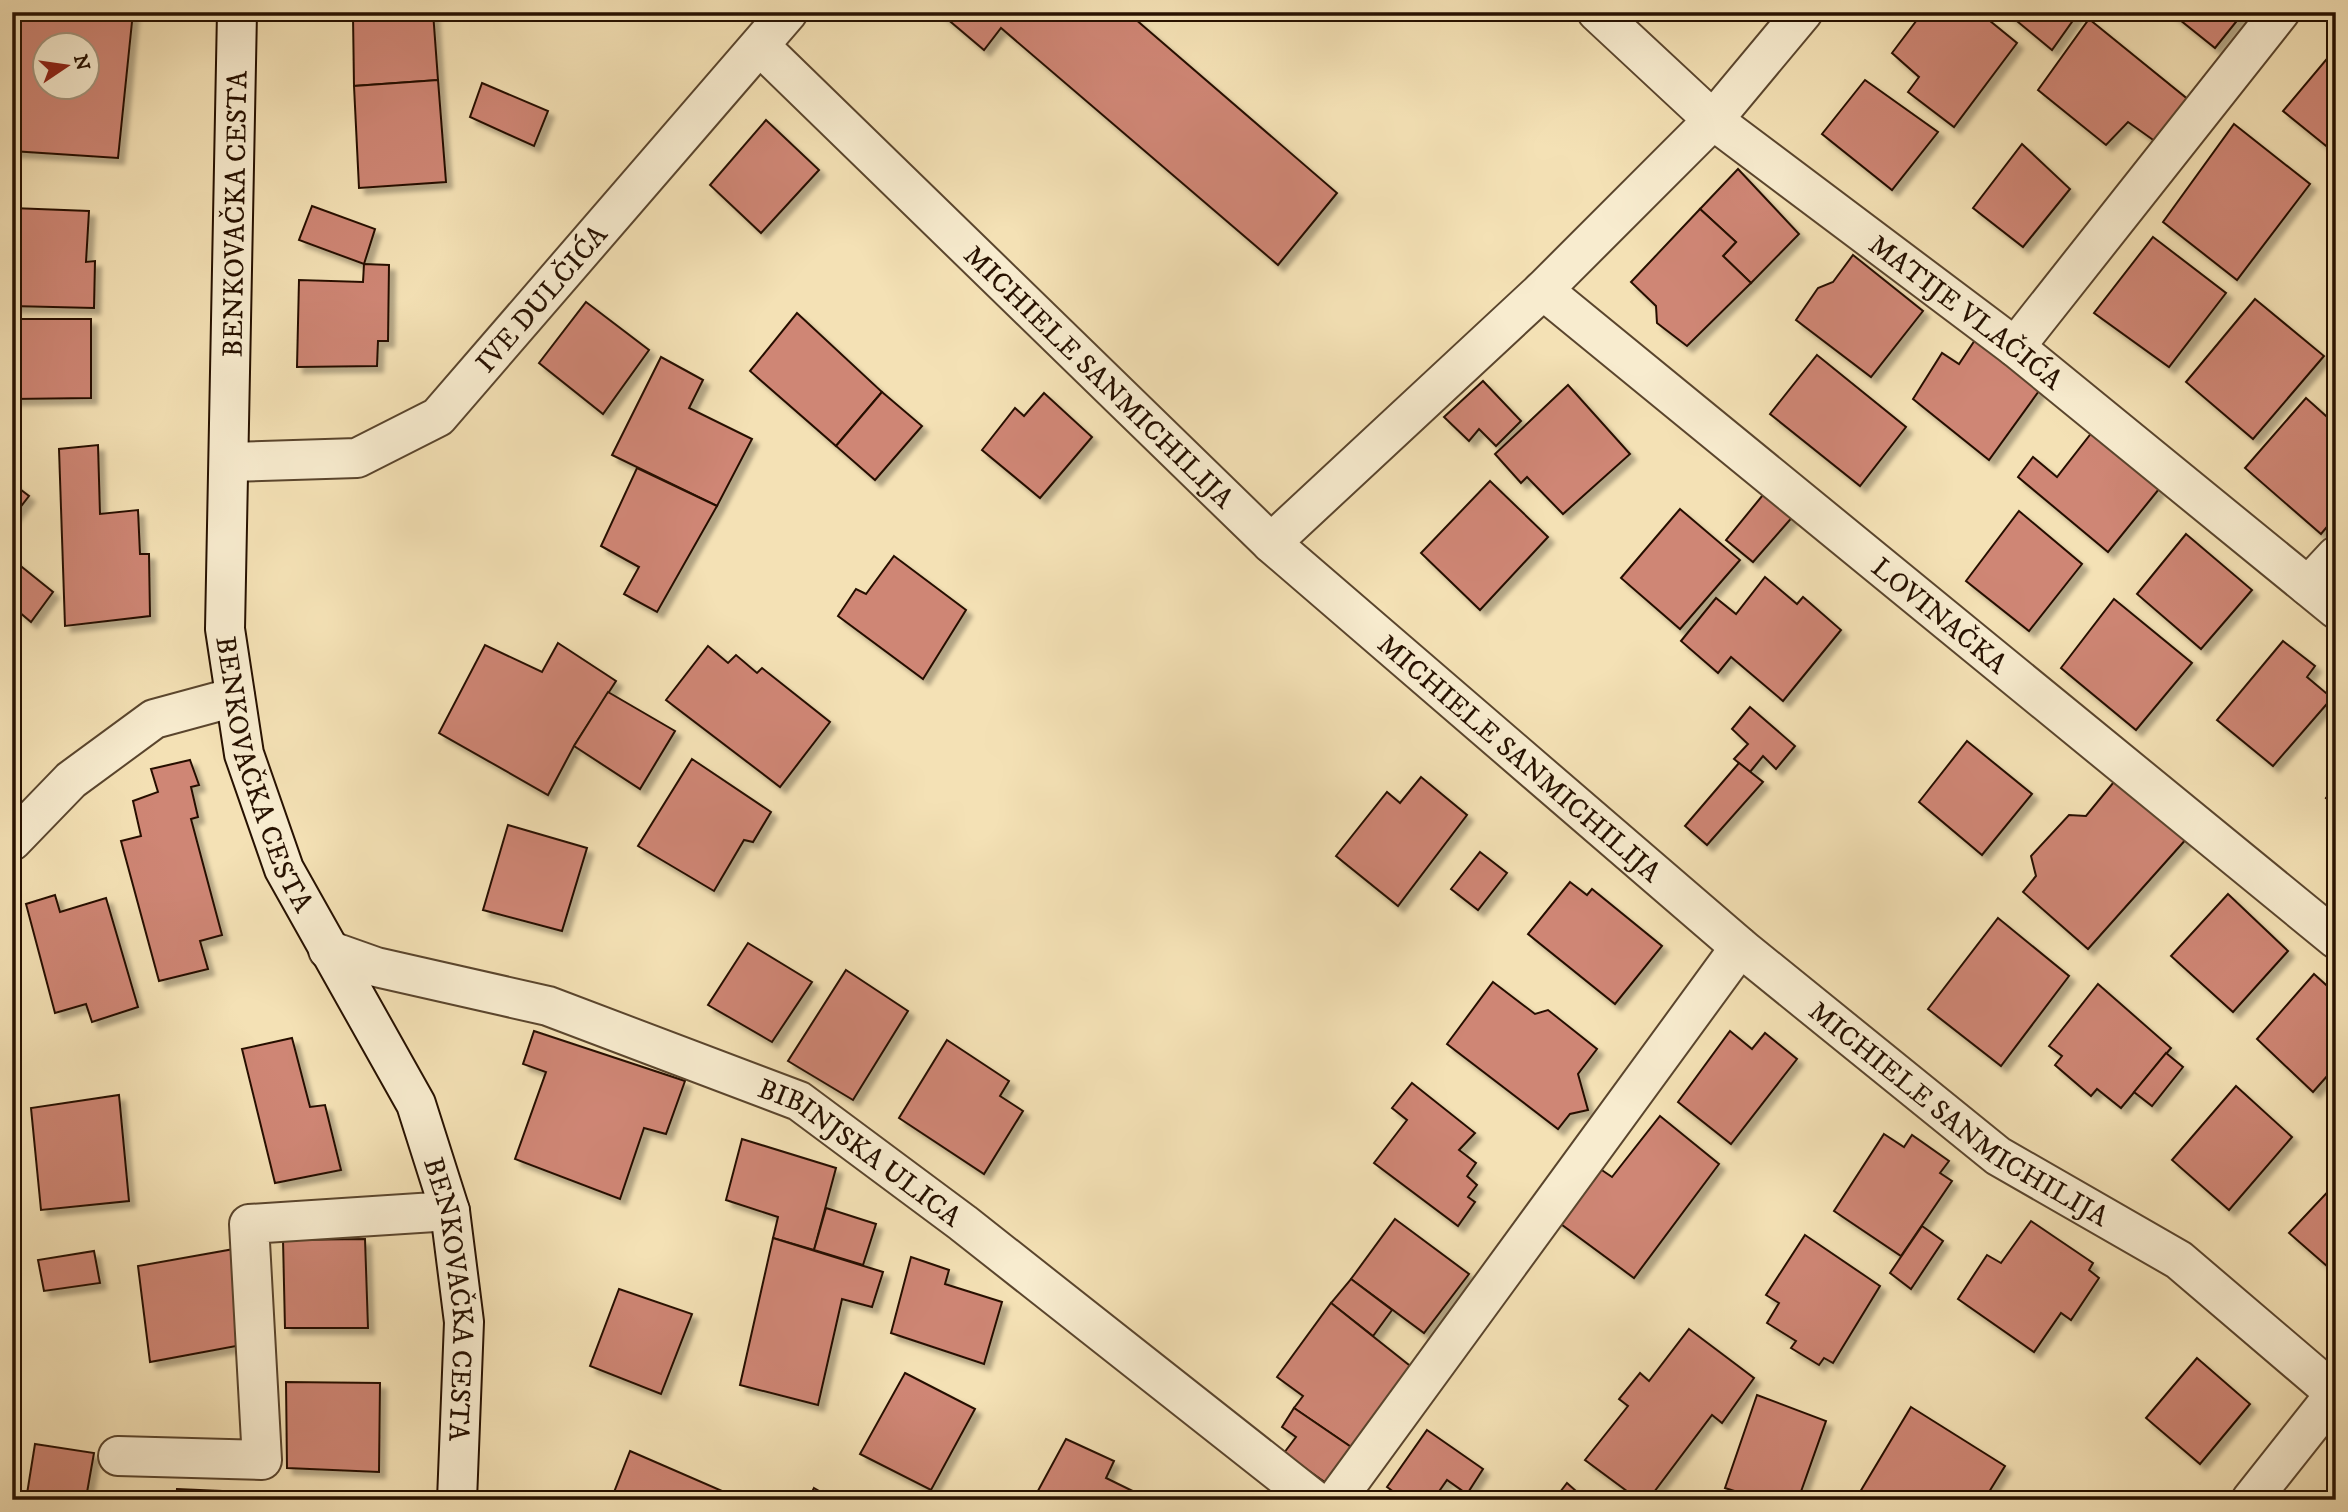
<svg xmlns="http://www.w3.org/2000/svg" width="2348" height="1512" font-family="'IM FELL DW Pica',serif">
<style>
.building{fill:#cf8674;stroke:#271100;stroke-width:2;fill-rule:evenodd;filter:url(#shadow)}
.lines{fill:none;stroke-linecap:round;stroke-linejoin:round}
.street-casing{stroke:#5a452d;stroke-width:42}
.secondary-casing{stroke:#271100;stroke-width:42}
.street{stroke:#f8eccf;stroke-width:38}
.secondary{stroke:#f8eccf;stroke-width:38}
.labels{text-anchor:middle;stroke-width:7;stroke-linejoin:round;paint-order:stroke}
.street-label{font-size:28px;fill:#271100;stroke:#f8eccf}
</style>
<defs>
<filter id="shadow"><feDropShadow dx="6" dy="6" stdDeviation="2" flood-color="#0004"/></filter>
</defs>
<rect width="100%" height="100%" fill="#f4e1b5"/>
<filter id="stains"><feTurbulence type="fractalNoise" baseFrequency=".00286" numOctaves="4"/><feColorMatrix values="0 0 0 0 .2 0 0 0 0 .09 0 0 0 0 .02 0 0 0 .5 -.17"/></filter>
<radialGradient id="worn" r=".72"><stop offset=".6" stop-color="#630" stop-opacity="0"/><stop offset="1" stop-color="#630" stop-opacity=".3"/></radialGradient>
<g class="building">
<path d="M12 12H133L118 158 12 151ZM46 46H88V88H46Z"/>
<polygon points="402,12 433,12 438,80 354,86 353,16"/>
<polygon points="939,12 1127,12 1337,193 1278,265 1001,28 984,50"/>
<polygon points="1923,12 1979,12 2017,43 1954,127 1908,92 1919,77 1892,53"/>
<polygon points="2006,12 2079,12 2052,50"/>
<polygon points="2170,12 2244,12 2215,48"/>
<polygon points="2089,19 2190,101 2156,142 2128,122 2106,145 2038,90"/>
<polygon points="2336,48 2336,154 2283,111"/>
<polygon points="438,80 446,182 359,188 354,86"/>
<polygon points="1865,80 1938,132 1892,190 1822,134"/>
<polygon points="482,83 548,111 534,146 470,117"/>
<polygon points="766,120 819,170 761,233 710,185"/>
<polygon points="2234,124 2310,184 2237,280 2163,222"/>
<polygon points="2022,144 2070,189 2023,247 1973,208"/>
<polygon points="1738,169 1799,234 1751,283 1723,256 1736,242 1700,209"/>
<polygon points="312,206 375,229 364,264 299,240"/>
<polygon points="12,208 89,211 86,262 95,261 94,308 12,306"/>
<polygon points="1700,209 1736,242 1723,256 1751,283 1687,346 1657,323 1656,306 1631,282"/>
<polygon points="2153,237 2226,293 2169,367 2094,313"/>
<polygon points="1853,255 1923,311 1871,377 1796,320 1818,288 1833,282"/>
<polygon points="364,264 389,265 388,341 378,341 377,366 297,367 299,280 363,282"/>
<polygon points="2255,299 2324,356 2253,439 2186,382"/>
<polygon points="586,302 649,350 603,414 539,363"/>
<polygon points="797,313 882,392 836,446 750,371"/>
<polygon points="12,319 91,319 91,398 12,399"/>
<polygon points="1979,334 2044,384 1989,460 1913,399 1942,353 1959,364"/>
<polygon points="1817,355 1906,427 1860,486 1770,414"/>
<polygon points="661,357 703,380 689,408 752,439 717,506 612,455"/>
<polygon points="1483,381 1521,421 1496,446 1479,429 1469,441 1444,417"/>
<polygon points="1568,385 1630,454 1563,514 1527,477 1521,483 1495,454"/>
<polygon points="882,392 922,426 875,480 836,446"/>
<polygon points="1044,393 1092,437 1040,498 982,450 1015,408 1024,416"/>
<polygon points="2306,398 2336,425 2336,516 2321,534 2245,468"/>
<polygon points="2093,431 2159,489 2108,552 2018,477 2033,457 2057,477"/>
<polygon points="98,445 100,514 138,510 140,554 149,554 150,616 65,626 59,449"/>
<polygon points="637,468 717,506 657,612 624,594 639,567 601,546"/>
<polygon points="1490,481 1548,537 1480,610 1421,553"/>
<polygon points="12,483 29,496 12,518"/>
<polygon points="1767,490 1795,514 1753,562 1726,540"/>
<polygon points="1680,509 1740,560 1680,629 1621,578"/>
<polygon points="2019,511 2082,564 2029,631 1966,581"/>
<polygon points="2186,534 2252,590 2201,649 2137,594"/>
<polygon points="894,556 966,610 923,679 838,616 856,589 866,594"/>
<polygon points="12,559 53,592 31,622 12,606"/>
<polygon points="1765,577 1797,604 1803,597 1841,630 1783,701 1731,657 1718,673 1681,641 1716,598 1736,614"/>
<polygon points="2114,599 2192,663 2136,730 2061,668"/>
<polygon points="2283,641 2315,666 2307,677 2332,698 2273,766 2217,720"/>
<polygon points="558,643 616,681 574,746 548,795 439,733 485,645 542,672"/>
<polygon points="708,646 728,663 736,655 757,673 762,668 830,722 780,787 666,700"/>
<polygon points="608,692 675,731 640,789 574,746"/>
<polygon points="1750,707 1795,746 1776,769 1763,756 1750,772 1734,759 1748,744 1732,729"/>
<polygon points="1967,741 2032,794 1982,855 1919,802"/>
<polygon points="692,759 771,812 753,842 744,840 714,891 638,846"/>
<polygon points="190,760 199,785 191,787 198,817 191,819 222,935 200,941 208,969 159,981 121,841 141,836 133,801 158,792 151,769"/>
<polygon points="1739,763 1763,782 1707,845 1685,826"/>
<polygon points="1421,777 1467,815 1398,906 1336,856 1387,792 1400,803"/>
<polygon points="2118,777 2188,837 2088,949 2023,892 2036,876 2031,856 2069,815 2086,816"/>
<polygon points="2336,785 2336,806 2326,798"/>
<polygon points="508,825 587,848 562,931 483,910"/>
<polygon points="1480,852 1507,873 1478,910 1451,889"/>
<polygon points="1570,882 1587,895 1592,889 1662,946 1615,1004 1528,934"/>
<polygon points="2228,894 2288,951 2233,1012 2171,956"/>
<polygon points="55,895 60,912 106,898 138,1007 92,1022 86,1004 55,1013 26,904"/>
<polygon points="1998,918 2069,976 2001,1066 1928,1009"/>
<polygon points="748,943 812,982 772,1042 708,1005"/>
<polygon points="846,970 908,1011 853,1100 788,1061"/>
<polygon points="2314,974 2336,994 2336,1066 2313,1092 2257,1039"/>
<polygon points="1493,982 1535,1014 1548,1010 1597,1049 1578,1074 1588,1110 1570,1114 1558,1129 1447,1044"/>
<polygon points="2098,984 2171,1048 2121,1108 2097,1089 2091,1096 2055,1065 2062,1056 2049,1046"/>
<polygon points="534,1031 685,1081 666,1134 644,1128 620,1199 515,1159 546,1072 523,1064"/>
<polygon points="1730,1031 1752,1049 1765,1033 1797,1059 1731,1144 1678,1102"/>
<polygon points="292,1038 310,1107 325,1105 341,1170 275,1183 242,1049"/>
<polygon points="947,1040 1009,1081 1000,1096 1023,1111 984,1174 899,1118"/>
<polygon points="2166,1053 2183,1067 2152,1106 2134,1092"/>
<polygon points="1412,1083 1475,1133 1459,1150 1476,1163 1467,1176 1477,1185 1468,1197 1475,1202 1458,1226 1374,1163 1407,1120 1392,1108"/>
<polygon points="2236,1086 2292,1137 2229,1210 2172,1160"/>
<polygon points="119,1095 129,1201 41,1210 31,1108"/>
<polygon points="2336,1095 2336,1111 2328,1105"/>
<polygon points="1660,1116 1719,1164 1634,1278 1550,1216 1590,1162 1612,1177"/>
<polygon points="1884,1134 1904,1147 1912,1135 1949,1161 1940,1173 1952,1181 1901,1256 1834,1211"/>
<polygon points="742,1139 836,1168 814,1250 773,1238 778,1217 726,1200"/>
<polygon points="2336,1183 2336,1274 2289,1233"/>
<polygon points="826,1208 876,1224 863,1265 814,1250"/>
<polygon points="1395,1219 1469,1274 1424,1333 1351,1279"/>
<polygon points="2031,1221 2093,1263 2089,1270 2099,1278 2071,1320 2061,1313 2034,1352 1958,1299 1987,1255 2001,1263"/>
<polygon points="1922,1226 1943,1241 1911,1289 1890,1273"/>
<polygon points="1805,1235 1880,1286 1833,1363 1824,1358 1819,1365 1791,1348 1796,1341 1767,1323 1779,1303 1766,1295"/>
<polygon points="773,1238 883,1272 872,1307 842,1299 818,1405 740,1385"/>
<polygon points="365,1239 368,1328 285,1328 283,1240"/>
<polygon points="234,1249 247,1344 150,1362 138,1266"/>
<polygon points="94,1251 100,1283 44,1291 38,1260"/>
<polygon points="911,1257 949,1270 945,1284 1002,1302 984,1364 891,1333"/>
<polygon points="1351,1279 1392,1310 1373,1336 1331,1303"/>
<polygon points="619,1289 692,1314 661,1394 590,1366"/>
<polygon points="1331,1303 1414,1369 1354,1449 1294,1408 1303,1396 1277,1377"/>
<polygon points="1689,1329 1754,1378 1722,1423 1712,1415 1648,1500 1639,1500 1585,1460 1628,1406 1619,1399 1640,1373 1649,1381"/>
<polygon points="2197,1358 2250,1404 2200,1464 2146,1418"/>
<polygon points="905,1373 975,1409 931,1490 860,1454"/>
<polygon points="286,1382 380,1383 379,1472 287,1468"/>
<polygon points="1757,1395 1826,1421 1798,1500 1763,1500 1725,1488"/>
<polygon points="1911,1407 2005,1466 1984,1500 1872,1500 1860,1492"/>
<polygon points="1294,1408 1354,1449 1326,1483 1284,1453 1296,1437 1282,1427"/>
<polygon points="1427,1430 1483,1469 1467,1494 1447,1480 1433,1500 1405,1500 1387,1487"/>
<polygon points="1066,1439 1114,1461 1106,1478 1151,1500 1033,1500"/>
<polygon points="35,1444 94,1453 86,1498 99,1500 26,1500"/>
<polygon points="630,1451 736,1497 735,1500 611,1500"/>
<polygon points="1567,1483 1586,1500 1554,1500"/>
<polygon points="814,1488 835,1500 808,1500"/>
<polygon points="177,1489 269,1493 269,1500 176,1500"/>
</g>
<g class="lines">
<defs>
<g id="street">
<path id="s1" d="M1597 12 1713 120 2015 347 2336 609"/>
<path id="s2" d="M761 47 1271 543 1740 947 1998 1156 2179 1260 2336 1394"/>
<path id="s3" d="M1543 290 2336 939"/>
<polyline points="2015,347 2280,12"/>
<path id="s4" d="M229 462 357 458 438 417 788 12"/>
<polyline points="1271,543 1543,290 1713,120 1803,12"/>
<polyline points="2308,586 2336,556"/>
<polyline points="12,841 71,780 154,719 235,697"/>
<path id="s5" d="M328 950 376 967 548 1006 799 1101 963 1223 1314 1500"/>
<polyline points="118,1456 262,1460 249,1224 450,1211"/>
<polyline points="1336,1500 1740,947"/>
<polyline points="2251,1500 2335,1394"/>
</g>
<g id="secondary">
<path id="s6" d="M237 12 225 629 244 754 284 869 416 1104 450 1211 464 1322 457 1500"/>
</g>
</defs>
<use href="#street" class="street-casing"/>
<use href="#secondary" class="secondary-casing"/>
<use href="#street" class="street"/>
<use href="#secondary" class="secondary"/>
</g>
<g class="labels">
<g class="street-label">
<text transform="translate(234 214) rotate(-89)" y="10">BENKOVAČKA CESTA</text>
<text dy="10" stroke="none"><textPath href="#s4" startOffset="376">IVE DULČIĆA</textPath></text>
<text dy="10" stroke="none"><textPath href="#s1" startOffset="476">MATIJE VLAČIĆA</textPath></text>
<text dy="10" stroke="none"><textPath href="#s2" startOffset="472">MICHIELE SANMICHILIJA</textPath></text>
<text dy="10" stroke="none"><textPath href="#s3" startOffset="513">LOVINAČKA</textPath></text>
<text dy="10" stroke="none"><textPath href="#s2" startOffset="1040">MICHIELE SANMICHILIJA</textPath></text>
<text dy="10" stroke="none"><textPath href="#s6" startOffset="768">BENKOVAČKA CESTA</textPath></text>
<text dy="10" stroke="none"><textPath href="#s2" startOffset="1606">MICHIELE SANMICHILIJA</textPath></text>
<text dy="10" stroke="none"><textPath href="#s5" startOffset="574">BIBINJSKA ULICA</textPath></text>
<text dy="10" stroke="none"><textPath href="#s6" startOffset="1335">BENKOVAČKA CESTA</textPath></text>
</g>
</g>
<rect width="2348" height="1512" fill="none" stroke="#f4e1b5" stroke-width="42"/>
<rect x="14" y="14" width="2320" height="1484" fill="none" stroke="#271100" stroke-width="3.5"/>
<rect x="21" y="21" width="2306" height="1470" fill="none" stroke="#271100" stroke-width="2"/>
<g transform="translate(66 66) rotate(77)"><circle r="33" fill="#f8eccf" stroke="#a4947c" stroke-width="2"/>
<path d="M0-5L12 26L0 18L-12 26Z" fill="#8f2418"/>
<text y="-10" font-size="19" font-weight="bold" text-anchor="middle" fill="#271100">N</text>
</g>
<rect width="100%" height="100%" filter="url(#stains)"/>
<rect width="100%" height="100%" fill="url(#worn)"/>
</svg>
